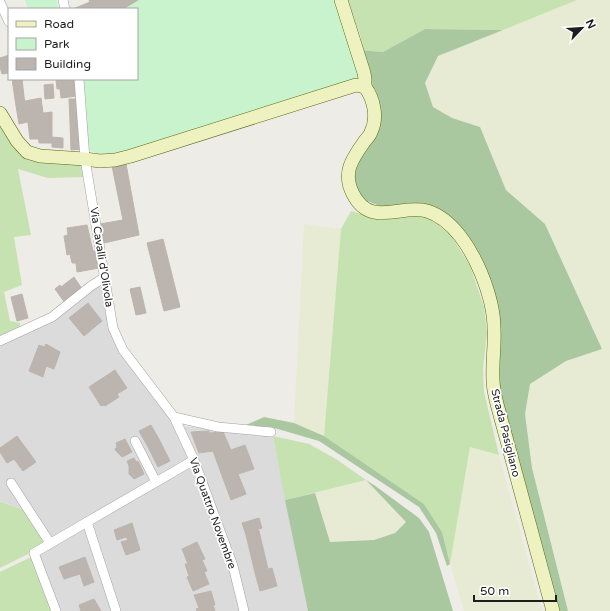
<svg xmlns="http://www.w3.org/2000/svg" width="610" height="611" font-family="'Varela Round',sans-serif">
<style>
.residential{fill:#dcdbdb}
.farmland{fill:#e8ebd3}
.grass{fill:#c7e2b1}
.forest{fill:#a9c89f}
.park{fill:#c8f3cd}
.building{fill:#bbb4af;stroke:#beb4aa}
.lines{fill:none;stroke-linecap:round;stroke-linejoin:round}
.street-casing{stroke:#a2a2a2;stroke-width:10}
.secondary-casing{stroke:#5c6912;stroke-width:14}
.street{stroke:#fff;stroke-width:9}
.secondary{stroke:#edf2c0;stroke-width:13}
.labels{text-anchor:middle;stroke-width:3.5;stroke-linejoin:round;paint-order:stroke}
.street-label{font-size:11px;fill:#1e1e1e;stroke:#fff}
</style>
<rect width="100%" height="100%" fill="#eeece6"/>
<g class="residential">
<polygon points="91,286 103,286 109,330 113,340 120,352 170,418 193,469 229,567 240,611 52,611 27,511 2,502 0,503 0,340 52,317"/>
<polygon points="183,426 273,436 308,611 247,611 194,449"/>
</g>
<g class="farmland">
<polygon points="577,0 610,0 610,611 568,611 532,468 525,414 530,384 566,361 602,348 545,224 506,190 480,127 451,118 433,107 425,83 438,56"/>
<polygon points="304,224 341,229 324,436 294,423"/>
<polygon points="470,446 499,455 542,611 464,611 450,564"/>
<polygon points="366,480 406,522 395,533 374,540 330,543 315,493"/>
</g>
<g class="grass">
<polygon points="348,0 577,0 503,30 425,29 383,52 359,50 361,38"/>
<polygon points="0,124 19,152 84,165 85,177 48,178 18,169 31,235 14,237 22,285 4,292 10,321 20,323 20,329 0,339"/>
<polygon points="351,211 380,220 415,214 433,220 452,237 470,266 484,307 487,333 483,369 484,392 499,455 470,447 450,564 442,532 424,504 324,436 341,229"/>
<polygon points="273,436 309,444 336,459 366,480 285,500"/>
<polygon points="1,502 27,511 50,543 0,568 0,503"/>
<polygon points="33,556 52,611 0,611 0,572"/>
</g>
<g class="forest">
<polygon points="425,29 503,30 438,56 425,83 433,107 452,118 480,127 506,190 545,224 602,349 566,361 530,384 525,414 532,468 568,611 557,611 501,404 487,278 444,215 382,207 363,199 353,182 356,166 379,128 359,50 383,52"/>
<polygon points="264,417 294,423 324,436 424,504 442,532 450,564 447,566 436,533 419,507 319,441 271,427 246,425"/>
<polygon points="366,480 374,485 419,518 429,532 453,611 308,611 285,500 315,493 330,542 374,540 395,533 406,522"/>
</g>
<g class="park">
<polygon points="25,0 57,0 58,9 28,9"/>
<polygon points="138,0 336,0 358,66 357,78 352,83 114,156 102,156 87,149 82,79 137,79 137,9 123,8"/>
</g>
<g class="building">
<polygon points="89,0 138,0 123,9 93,9"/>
<polygon points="90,2 93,9 73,9"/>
<polygon points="9,55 9,73 2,74 0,67 0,58"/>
<polygon points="12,79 22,79 25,105 16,106"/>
<polygon points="56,79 76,79 77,87 57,89"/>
<polygon points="53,84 54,98 45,99 44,85"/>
<polygon points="77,87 78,96 61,98 60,89"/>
<polygon points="41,98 43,113 27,115 25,101"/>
<polygon points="69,99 79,99 81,123 70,123"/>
<polygon points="25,105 28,122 19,124 16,106"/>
<polygon points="52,112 52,143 39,143 36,114"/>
<polygon points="36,114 39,139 30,139 27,115"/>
<polygon points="70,123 81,123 83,149 71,150"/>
<polygon points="52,137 63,138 63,148 52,147"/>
<polygon points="126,164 139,235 104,243 100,224 123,220 112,166"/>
<polygon points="87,225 93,251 96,251 99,268 77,272 76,263 72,263 70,254 67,255 64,236 68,235 67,228"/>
<polygon points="163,239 180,307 164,311 147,243"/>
<polygon points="74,277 82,289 65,303 55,289 60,285 61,287"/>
<polygon points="140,287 146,313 136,315 130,289"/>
<polygon points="22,294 28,318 17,321 11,297"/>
<polygon points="88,303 102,321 84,336 69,318"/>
<polygon points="46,344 60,352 54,369 46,366 43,377 29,371 39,345 44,347"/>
<polygon points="115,370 127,388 117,394 119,397 105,406 104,405 101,406 89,387"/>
<polygon points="151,425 160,441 148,447 139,431"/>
<polygon points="209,431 209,433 223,432 231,450 245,445 254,469 238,474 246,494 231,500 213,451 199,453 191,432"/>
<polygon points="17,436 36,462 23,471 14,459 7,463 0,452 0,448"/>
<polygon points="125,439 132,452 122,457 116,451 115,449 117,447 116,443"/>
<polygon points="160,441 170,461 158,467 148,447"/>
<polygon points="134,458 136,462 138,461 144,474 134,479 129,474 129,466 127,461"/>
<polygon points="259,518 262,528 258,529 259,531 246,535 242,523"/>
<polygon points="132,523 140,550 126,555 121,542 128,540 126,537 117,540 114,530"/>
<polygon points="259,531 268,569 255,573 246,535"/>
<polygon points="197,542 205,559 202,560 207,571 204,572 209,584 193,591 187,577 189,576 185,564 188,564 182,549"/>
<polygon points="85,557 94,582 84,586 80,574 64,579 59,567"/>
<polygon points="272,568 277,586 260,591 255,573"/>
<polygon points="211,591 215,605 213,605 215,611 197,611 196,609 199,608 194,595"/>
<polygon points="94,599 101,611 81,611 79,605"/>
</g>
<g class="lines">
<defs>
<g id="street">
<polyline points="63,0 65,9"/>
<polyline points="0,2 9,22"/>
<polyline points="79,79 85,159 113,328 123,350 174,417 194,460 233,566 244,611"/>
<polyline points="0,341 52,317 91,286 105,277"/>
<polyline points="174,417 218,427 271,432"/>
<polyline points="135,441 156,482"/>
<polyline points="11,483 50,543"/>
<polyline points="56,611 34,553 87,522"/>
<polyline points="116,611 87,522 194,460"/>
</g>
<g id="secondary">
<polyline points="341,0 364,73 365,79 365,87"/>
<path d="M365 87C374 99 378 118 371 132 370 136 366 139 364 142 352 159 342 173 353 194 370 228 401 204 427 211 453 219 471 249 481 273 488 290 494 310 494 329 495 346 492 363 493 380 493 388 495 396 497 404L553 611"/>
<polyline points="0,113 17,141 27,152 40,156 85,159 100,161 115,160 131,156 356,85 365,87"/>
</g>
</defs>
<use href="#street" class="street-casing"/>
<use href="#secondary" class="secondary-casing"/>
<use href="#street" class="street"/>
<use href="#secondary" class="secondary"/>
</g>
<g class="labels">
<g class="street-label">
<text transform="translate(102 257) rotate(81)" y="4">Via Cavalli d'Olivola</text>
<text transform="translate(506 433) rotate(76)" y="4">Strada Pasigliano</text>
<text transform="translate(213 513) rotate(70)" y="4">Via Quattro Novembre</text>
</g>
</g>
<rect x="8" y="8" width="130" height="72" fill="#ffffff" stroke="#a5a5a5"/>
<rect x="16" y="21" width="20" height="6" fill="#edf2c0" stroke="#a5a5a5"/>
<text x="44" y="28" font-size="12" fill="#1e1e1e">Road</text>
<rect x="16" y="38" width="20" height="12" fill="#c8f3cd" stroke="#a5a5a5"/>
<text x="44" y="48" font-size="12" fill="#1e1e1e">Park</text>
<rect x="16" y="58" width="20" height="12" fill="#bbb4af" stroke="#a5a5a5"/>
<text x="44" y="68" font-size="12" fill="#1e1e1e">Building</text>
<g transform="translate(582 28) rotate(65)" stroke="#ffffff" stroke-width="3" paint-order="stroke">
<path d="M0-3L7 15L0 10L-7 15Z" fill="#1e1e1e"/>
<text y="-6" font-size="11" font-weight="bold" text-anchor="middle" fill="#1e1e1e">N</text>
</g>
<path d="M474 595v6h82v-6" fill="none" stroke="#1e1e1e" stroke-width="2"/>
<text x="480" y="595" font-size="12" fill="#1e1e1e" stroke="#ffffff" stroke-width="3" paint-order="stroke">50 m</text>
</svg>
